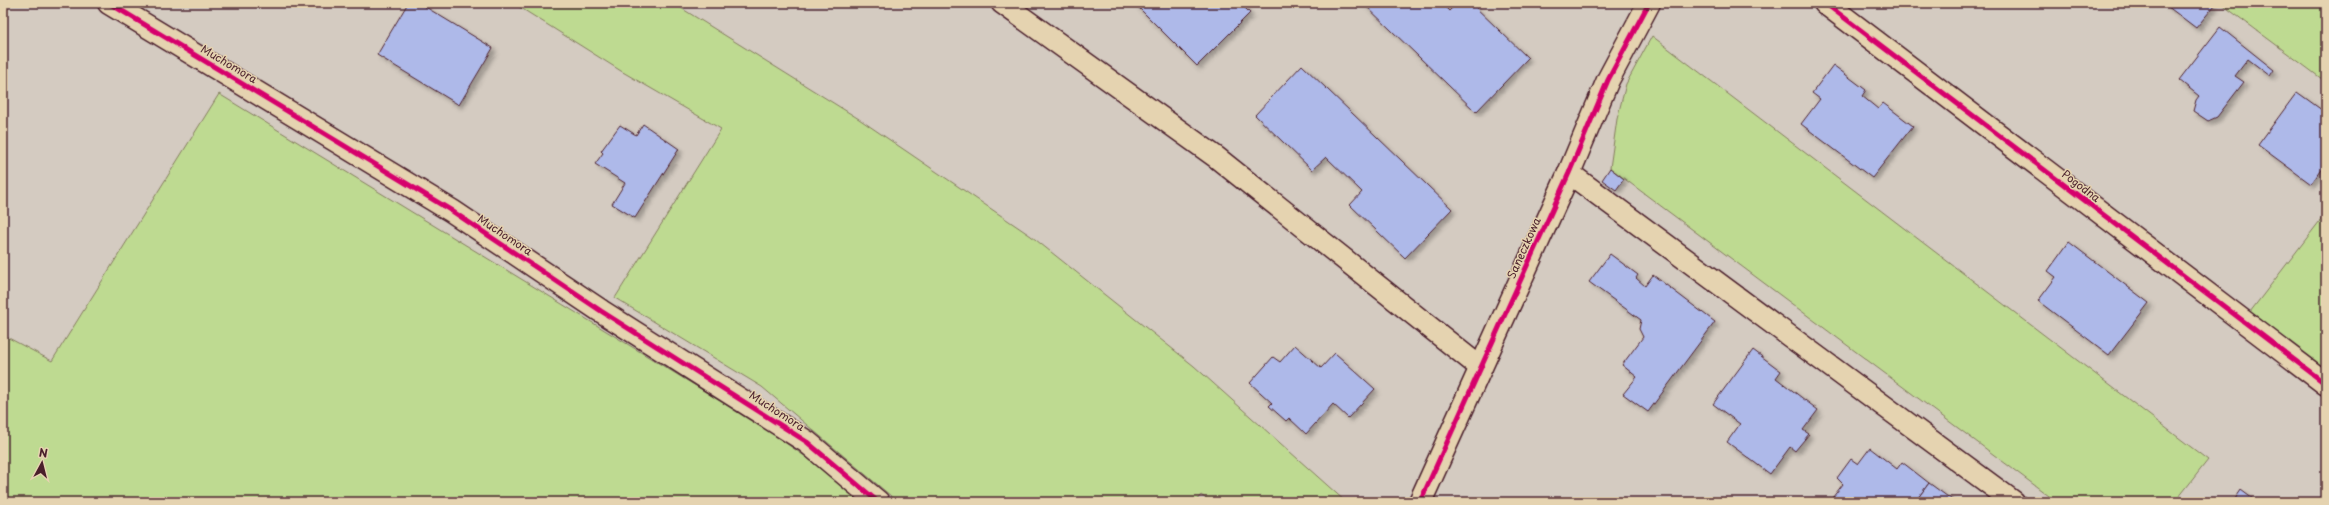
<svg xmlns="http://www.w3.org/2000/svg" width="2329" height="505" font-family="'Playpen Sans',sans-serif">
<style>
.green{fill:#beda91;stroke:#847c5e}
.building{fill:#aeb9e9;stroke:#4a1f2b;filter:url(#shadow)}
.lines{fill:none;stroke-linecap:round;stroke-linejoin:round}
.lane-casing{stroke:#4a1f2b;stroke-width:24}
.street-casing{stroke:#4a1f2b;stroke-width:25}
.lane{stroke:#e5d3b0;stroke-width:21}
.street{stroke:#e5d3b0;stroke-width:22}
.cycleway-casing{stroke:#e5d3b0;stroke-width:8}
.cycleway{stroke:#d6006c;stroke-width:5}
.labels{text-anchor:middle;stroke-width:3;stroke-linejoin:round;paint-order:stroke}
.street-label{font-size:11px;fill:#4a1f2b;stroke:#e5d3b0}
</style>
<defs>
<filter id="shadow"><feDropShadow dx="3.5" dy="3.5" stdDeviation="2" flood-color="#0004"/></filter>
</defs>
<rect width="100%" height="100%" fill="#d4cbc1"/>
<filter id="ink" filterUnits="userSpaceOnUse"><feTurbulence type="fractalNoise" baseFrequency=".025" numOctaves="2"/><feDisplacementMap in="SourceGraphic" scale="8" xChannelSelector="R" yChannelSelector="G"/><feConvolveMatrix kernelMatrix="1 2 1 2 8 2 1 2 1" color-interpolation-filters="sRGB"/></filter>
<g filter="url(#ink)">
<g class="green">
<polygon points="513,3 673,3 859,119 1031,236 1194,366 1346,502 1210,502 1201,495 1195,502 898,502 762,387 615,298 721,129 621,71"/>
<polygon points="2220,3 2326,3 2326,82"/>
<polygon points="1652,36 2208,460 2175,502 2057,502 1610,168 1617,119 1626,84"/>
<polygon points="219,94 758,424 806,457 862,502 3,502 3,335 52,361"/>
<polygon points="2326,213 2326,370 2250,312"/>
</g>
<g class="building">
<polygon points="408,3 419,3 493,48 459,105 377,55"/>
<polygon points="1137,3 1240,3 1250,13 1197,66 1135,4"/>
<polygon points="1363,3 1441,3 1449,11 1457,3 1471,3 1528,58 1476,112"/>
<polygon points="2163,3 2213,3 2215,5 2196,28"/>
<polygon points="2220,27 2274,70 2270,76 2248,59 2235,76 2244,82 2217,117 2208,121 2193,111 2196,100 2199,96 2179,80"/>
<polygon points="1302,65 1452,209 1405,258 1350,205 1362,192 1326,157 1312,170 1255,115"/>
<polygon points="1833,65 1866,90 1862,96 1878,109 1883,103 1913,126 1872,178 1801,124 1820,99 1812,93"/>
<polygon points="2297,92 2326,113 2326,163 2311,184 2258,145"/>
<polygon points="643,124 679,149 635,218 612,204 625,183 595,164 603,153 601,151 620,125 636,135"/>
<polygon points="1610,168 1624,179 1616,190 1602,180"/>
<polygon points="2069,242 2149,303 2109,355 2038,301 2056,277 2048,271"/>
<polygon points="1610,254 1638,275 1636,278 1645,286 1653,275 1715,322 1648,412 1623,394 1637,377 1622,365 1643,337 1639,329 1641,320 1589,282"/>
<polygon points="1295,345 1321,368 1335,353 1375,389 1348,418 1333,404 1306,434 1289,418 1286,421 1269,406 1272,403 1250,383 1273,357 1280,362"/>
<polygon points="1753,350 1781,371 1776,378 1818,410 1803,430 1809,434 1795,451 1790,447 1770,474 1727,442 1740,424 1713,404"/>
<polygon points="1870,448 1897,469 1902,462 1929,483 1915,502 1829,502 1843,484 1837,478 1851,459 1858,464"/>
<polygon points="1929,483 1955,502 1915,502"/>
<polygon points="2241,490 2257,502 2233,502"/>
</g>
<g class="lines">
<defs>
<g id="lane">
<polyline points="1002,3 1216,157 1481,368"/>
<polyline points="1569,173 2014,502"/>
</g>
<g id="street">
<polyline points="109,3 452,211 601,311 807,442 878,502"/>
<polyline points="1825,3 2326,384"/>
<polyline points="1420,502 1569,173 1608,80 1649,3"/>
</g>
</defs>
<use href="#lane" class="lane-casing"/>
<use href="#street" class="street-casing"/>
<use href="#lane" class="lane"/>
<use href="#street" class="street"/>
<defs>
<g id="cycleway">
<polyline points="109,3 452,211 601,311 807,442 878,502"/>
<polyline points="1825,3 2326,384"/>
<polyline points="1420,502 1569,173 1608,80 1649,3"/>
</g>
</defs>
<use href="#cycleway" class="cycleway-casing"/>
<use href="#cycleway" class="cycleway"/>
</g>
</g>
<g class="labels">
<g class="street-label">
<text transform="translate(229 64) rotate(31)" y="4">Muchomora</text>
<text transform="translate(2081 186) rotate(37)" y="4">Pogodna</text>
<text transform="translate(505 235) rotate(34)" y="4">Muchomora</text>
<text transform="translate(1524 248) rotate(-66)" y="4">Saneczkowa</text>
<text transform="translate(777 411) rotate(33)" y="4">Muchomora</text>
</g>
</g>
<rect width="2329" height="505" fill="none" stroke="#e5d3b0" stroke-width="16"/>
<rect x="8" y="8" width="2313" height="489" fill="none" stroke="#4a1f2b" stroke-width="1.5" filter="url(#ink)"/>
<g transform="translate(42 463) rotate(7)" stroke="#e5d3b0" stroke-width="3" paint-order="stroke">
<path d="M0-3L7 15L0 10L-7 15Z" fill="#4a1f2b"/>
<text y="-6" font-size="11" font-weight="bold" text-anchor="middle" fill="#4a1f2b">N</text>
</g>
</svg>
